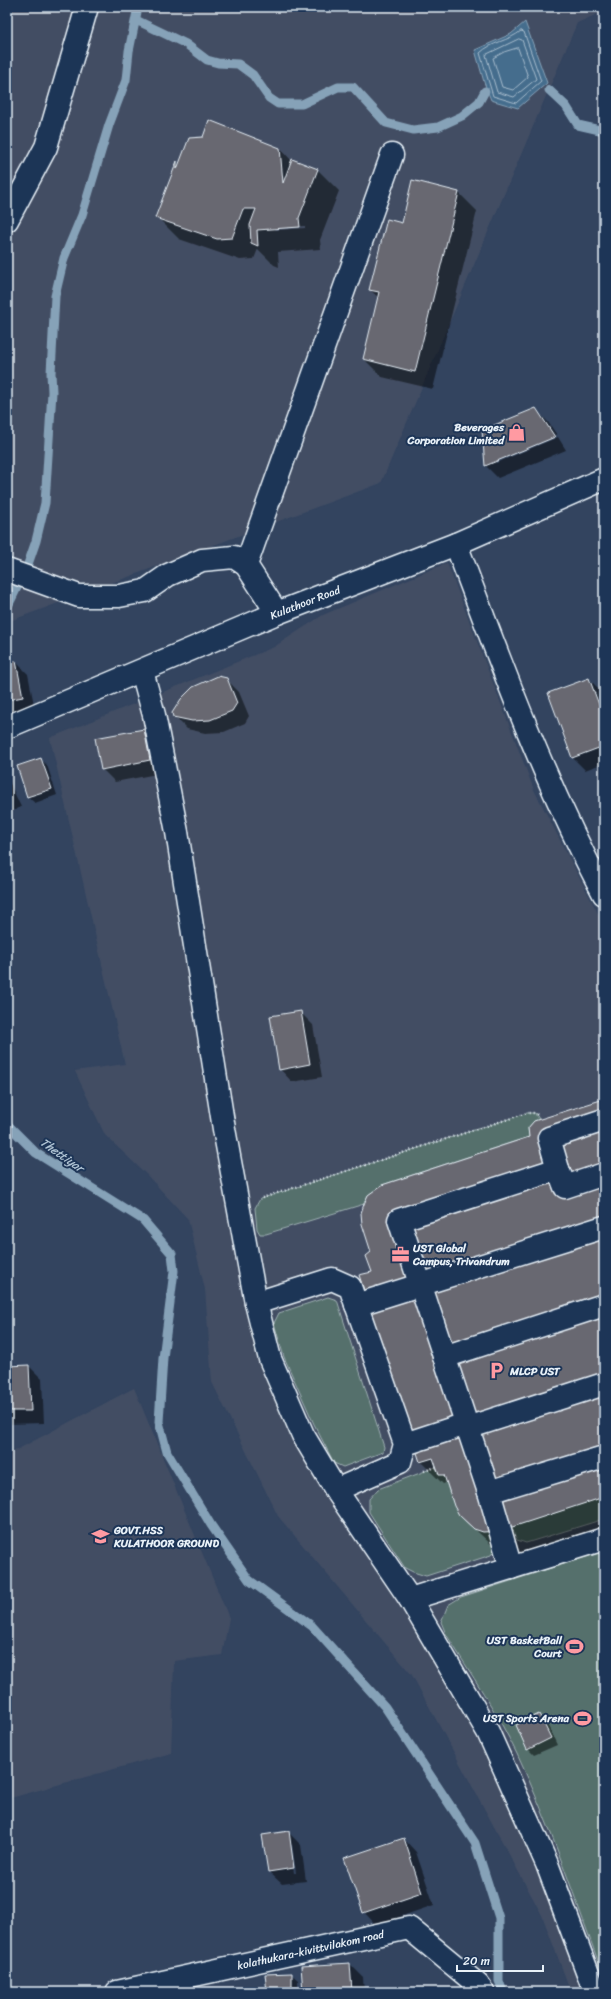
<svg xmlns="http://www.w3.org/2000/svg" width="611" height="1999" font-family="Sriracha,sans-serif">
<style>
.built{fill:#434e64}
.green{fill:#546f6c;stroke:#9eb0b2}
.water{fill:#456d8d;stroke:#86a2b8}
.shadow{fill:#0007;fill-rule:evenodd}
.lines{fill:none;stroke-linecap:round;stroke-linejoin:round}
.shore{stroke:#a7bccd;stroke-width:1}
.stream{stroke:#86a2b8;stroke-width:9}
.building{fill:#676771;stroke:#e8f1f8}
.minor-casing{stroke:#e8f1f8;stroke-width:25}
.major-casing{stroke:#e8f1f8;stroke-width:25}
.path{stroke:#e8f1f8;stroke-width:2.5;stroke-dasharray:1 3;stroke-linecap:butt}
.minor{stroke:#1d3557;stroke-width:22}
.major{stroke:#1d3557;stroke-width:22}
.labels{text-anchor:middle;stroke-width:4;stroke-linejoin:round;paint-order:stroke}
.poi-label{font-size:11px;font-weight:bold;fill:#e8f1f8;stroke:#1d3557;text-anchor:end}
.street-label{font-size:11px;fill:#e8f1f8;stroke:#1d3557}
.water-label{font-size:12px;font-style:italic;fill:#afc3d3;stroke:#1d3557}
</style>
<rect width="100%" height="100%" fill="#33445f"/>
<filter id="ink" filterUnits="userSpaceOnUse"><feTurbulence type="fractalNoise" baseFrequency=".025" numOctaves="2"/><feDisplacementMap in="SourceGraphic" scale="8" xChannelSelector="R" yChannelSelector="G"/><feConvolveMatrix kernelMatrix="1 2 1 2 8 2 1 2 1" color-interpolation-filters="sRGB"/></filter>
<g filter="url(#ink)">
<g class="built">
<polygon points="7,7 604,7 604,11 577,23 381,483 7,622"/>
<polygon points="447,563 534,790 604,925 604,1992 571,1992 542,1915 412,1675 278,1516 212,1382 205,1289 188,1219 146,1174 105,1135 75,1071 125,1064 50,738 274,647 323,615"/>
<polygon points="134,1388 229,1618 222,1655 174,1661 171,1753 7,1799 7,1455"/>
</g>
<g class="green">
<polygon points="527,1113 535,1113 539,1119 534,1121 528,1128 529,1137 382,1185 368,1195 364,1204 266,1234 260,1234 257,1229 255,1208 260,1199"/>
<polygon points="328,1297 337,1300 384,1447 383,1452 343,1467 334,1463 314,1424 284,1357 274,1323 279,1313"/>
<path d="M441 1465C450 1492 456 1532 492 1532L496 1547 491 1555 426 1576 413 1572 405 1568 369 1512V1499L378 1489Z"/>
<polygon points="604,1497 604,1519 526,1543 517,1540 511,1527"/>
<path d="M604 1551V1977C576 1902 551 1826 517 1754 497 1712 471 1674 446 1634L441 1622 448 1605 461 1597Z"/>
</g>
<polygon class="water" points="525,22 547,83 518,108 491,100 484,82 475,50 511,34"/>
<g class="shadow">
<path d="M280 148 292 161 317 169 339 191 320 240 321 249 278 252 279 267 274 265 258 249 254 259 240 260 179 239 157 217 177 163 180 166ZM305 226V228L276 230 274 228Z"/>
<polygon points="413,182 459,193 477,211 433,389 382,377 364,359 379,298 370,290 403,224"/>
<polygon points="535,409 548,422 557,435 496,461 496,463 558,437 566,450 498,478 486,466 483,430"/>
<polygon points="16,662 28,674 35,710 7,715 7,663"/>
<polygon points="226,679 239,692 249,716 245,723 224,732 205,733 187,729 174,716"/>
<polygon points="589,679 602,692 604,698 604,763 585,770 573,758"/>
<polygon points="143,730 156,742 162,773 115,782 102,769"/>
<polygon points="40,759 47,765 57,795 35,803 28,797 18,766"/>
<polygon points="7,777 21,807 7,814"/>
<polygon points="300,1012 313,1025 322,1077 292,1082 280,1069"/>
<polygon points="604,1100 604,1526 523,1553 506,1553 497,1550 460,1515 448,1482 443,1484 421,1462 360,1276 373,1272 530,1138"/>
<polygon points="29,1366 42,1379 44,1423 7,1424 7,1367"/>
<polygon points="539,1715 546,1722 557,1745 534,1755 528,1749"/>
<path d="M288 1832 301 1845 306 1881 282 1884 269 1872ZM290 1845H292L296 1873H294Z"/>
<polygon points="404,1839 416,1852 434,1905 376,1925 364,1912"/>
<polygon points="7,1950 10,1953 12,1992 7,1992"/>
<polygon points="350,1964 363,1977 364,1992 304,1992"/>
<polygon points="291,1974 298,1980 298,1992 268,1992"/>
</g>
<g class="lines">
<g class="shore">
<path d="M521 31 524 32 541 81 516 103 493 96 480 53C491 42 509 41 521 31Z"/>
<polygon points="519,39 522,40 536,79 514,97 497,92 486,55"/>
<polygon points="518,48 528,77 513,90 502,87 493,58 504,52"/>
</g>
<g class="stream">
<polyline points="136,20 186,44 207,60 218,63 238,64 253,75 269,98 278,104 302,104 338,87 353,87 386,123 413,130 438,127 462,116 479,102 485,91"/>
<polyline points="549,90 566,106 578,125 604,131"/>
<polyline points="7,608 27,567 36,541 45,503 52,392 51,373 55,296 64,258 82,215 109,125 126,80 129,51 138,7"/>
<polyline points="7,1124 36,1153 143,1220 172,1254 174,1271 163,1358 159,1422 167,1452 211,1525 249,1580 312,1626 385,1707 475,1843 499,1918 499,1981 503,1992"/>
</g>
</g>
<g class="building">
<polygon points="209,120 280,148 283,183 292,159 318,169 299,218 300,227 257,230 258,246 251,243 250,225 256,209 243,209 232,238 217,239 155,218 177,161 177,169 189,138 203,137"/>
<polygon points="412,180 459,192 415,372 363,359 379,292 369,290 387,219 402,223"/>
<polygon points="536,408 555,437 485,466 482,430"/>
<polygon points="16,661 23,697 7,700 7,662"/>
<polygon points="218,676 227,678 237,703 232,711 210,720 192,721 173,717 172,713 181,699 193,687"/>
<polygon points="589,678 604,718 604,746 572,758 548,693"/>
<polygon points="144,729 150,760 101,770 95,738"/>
<polygon points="41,758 52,789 27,797 17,766"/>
<polygon points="301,1011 310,1064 279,1070 270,1016"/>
<polygon points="604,1099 604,1497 500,1531 483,1532 474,1529 459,1515 454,1506 444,1475 439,1475 433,1458 420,1462 359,1275 372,1272 366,1256 371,1252 362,1224 361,1213 364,1204 368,1195 382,1185 529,1137 528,1128 534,1121"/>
<polygon points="29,1365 31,1411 7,1411 7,1366"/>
<polygon points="539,1714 551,1738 527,1750 516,1725"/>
<polygon points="289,1831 294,1868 268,1872 262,1835"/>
<polygon points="404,1838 422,1893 363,1913 344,1858"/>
<polygon points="350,1963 352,1992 303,1992 301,1966"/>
<polygon points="292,1973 292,1992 267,1992 265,1974"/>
</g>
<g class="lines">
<defs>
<g id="minor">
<polyline points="7,220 46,147 87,7"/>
<path d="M456 544C500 662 544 782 604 894"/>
<polyline points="246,565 392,155"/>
<polyline points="7,570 79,596 119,596 145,591 168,575 202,560 234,557 246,565 277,613"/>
<polyline points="142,671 154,715 177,832 224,1129 256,1303 270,1359 303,1435 336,1490 410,1599 488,1732 547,1864 595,1992"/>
<polyline points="558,1169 549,1138 604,1120"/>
<polyline points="604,1174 565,1187 558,1169 399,1220 489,1492 604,1457"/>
<polyline points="256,1303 332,1279 350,1287 405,1444 400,1462 336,1490"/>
<polyline points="356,1305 604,1227"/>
<polyline points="444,1357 604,1305"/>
<polyline points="467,1428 604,1384"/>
<polyline points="405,1444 466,1424"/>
<polyline points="489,1492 511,1568"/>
<polyline points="410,1599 604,1539"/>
<path id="s1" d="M117 1992 409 1928 478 1985 483 1992"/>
</g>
<g id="major">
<path id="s2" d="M7 727 277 613 456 544 604 479"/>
</g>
</defs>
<use href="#minor" class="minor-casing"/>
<use href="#major" class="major-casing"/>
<g class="path">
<polyline points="262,1198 527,1113 535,1113 537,1115"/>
<polyline points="424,1471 436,1467"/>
</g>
<use href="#minor" class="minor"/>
<use href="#major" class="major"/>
</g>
</g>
<defs>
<symbol id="shop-bare" viewBox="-9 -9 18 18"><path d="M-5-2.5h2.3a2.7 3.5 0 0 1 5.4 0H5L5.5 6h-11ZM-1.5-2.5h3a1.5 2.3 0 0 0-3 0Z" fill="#ff9aa2" stroke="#1d3557" stroke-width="2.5" paint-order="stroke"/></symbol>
<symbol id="office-bare" viewBox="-9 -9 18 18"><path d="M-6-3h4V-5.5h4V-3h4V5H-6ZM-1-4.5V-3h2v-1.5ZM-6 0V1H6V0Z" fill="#ff9aa2" stroke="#1d3557" stroke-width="2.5" paint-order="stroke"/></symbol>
<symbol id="parking-bare" viewBox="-9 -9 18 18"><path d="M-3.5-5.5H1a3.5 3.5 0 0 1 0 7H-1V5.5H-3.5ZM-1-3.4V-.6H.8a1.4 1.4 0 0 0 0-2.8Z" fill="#ff9aa2" stroke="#1d3557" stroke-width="2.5" paint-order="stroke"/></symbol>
<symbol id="school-bare" viewBox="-9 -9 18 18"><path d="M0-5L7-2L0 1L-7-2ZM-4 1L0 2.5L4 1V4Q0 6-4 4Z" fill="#ff9aa2" stroke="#1d3557" stroke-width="2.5" paint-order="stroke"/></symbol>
<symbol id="stadium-bare" viewBox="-9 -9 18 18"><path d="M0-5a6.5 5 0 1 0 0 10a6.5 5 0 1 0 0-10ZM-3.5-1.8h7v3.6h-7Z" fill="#ff9aa2" stroke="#1d3557" stroke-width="2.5" paint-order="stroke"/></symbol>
</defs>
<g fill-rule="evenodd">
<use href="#shop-bare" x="504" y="420" width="25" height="25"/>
<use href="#office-bare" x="388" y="1242" width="25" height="25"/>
<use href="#parking-bare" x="484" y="1358" width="25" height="25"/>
<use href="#school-bare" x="88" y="1524" width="25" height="25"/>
<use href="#stadium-bare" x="562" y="1634" width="25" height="25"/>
<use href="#stadium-bare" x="570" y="1706" width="25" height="25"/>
</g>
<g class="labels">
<g class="poi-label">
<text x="504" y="431">Beverages<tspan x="504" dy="13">Corporation Limited</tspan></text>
<text x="413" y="1252" text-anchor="start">UST Global<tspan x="413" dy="13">Campus, Trivandrum</tspan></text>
<text x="510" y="1375" text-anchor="start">MLCP UST</text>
<text x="114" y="1534" text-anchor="start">GOVT.HSS<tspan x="114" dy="13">KULATHOOR GROUND</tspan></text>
<text x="562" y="1644">UST BasketBall<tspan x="562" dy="13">Court</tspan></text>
<text x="569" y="1722">UST Sports Arena</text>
</g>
<g class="street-label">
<text dy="4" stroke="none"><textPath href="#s2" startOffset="323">Kulathoor Road</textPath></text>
<text dy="4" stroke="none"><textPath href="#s1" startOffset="198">kolathukara-kivittvilakom road</textPath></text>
</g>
<g class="water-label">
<text transform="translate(62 1155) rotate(35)" y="4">Thettiyar</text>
</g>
</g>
<rect width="611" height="1999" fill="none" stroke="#1d3557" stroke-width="24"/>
<rect x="12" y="12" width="587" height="1975" fill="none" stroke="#e8f1f8" stroke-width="1.5" filter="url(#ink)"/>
<path d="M457 1965v6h86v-6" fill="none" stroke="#e8f1f8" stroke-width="2"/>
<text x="463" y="1965" font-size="12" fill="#e8f1f8" stroke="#1d3557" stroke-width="3" paint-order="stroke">20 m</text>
</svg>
